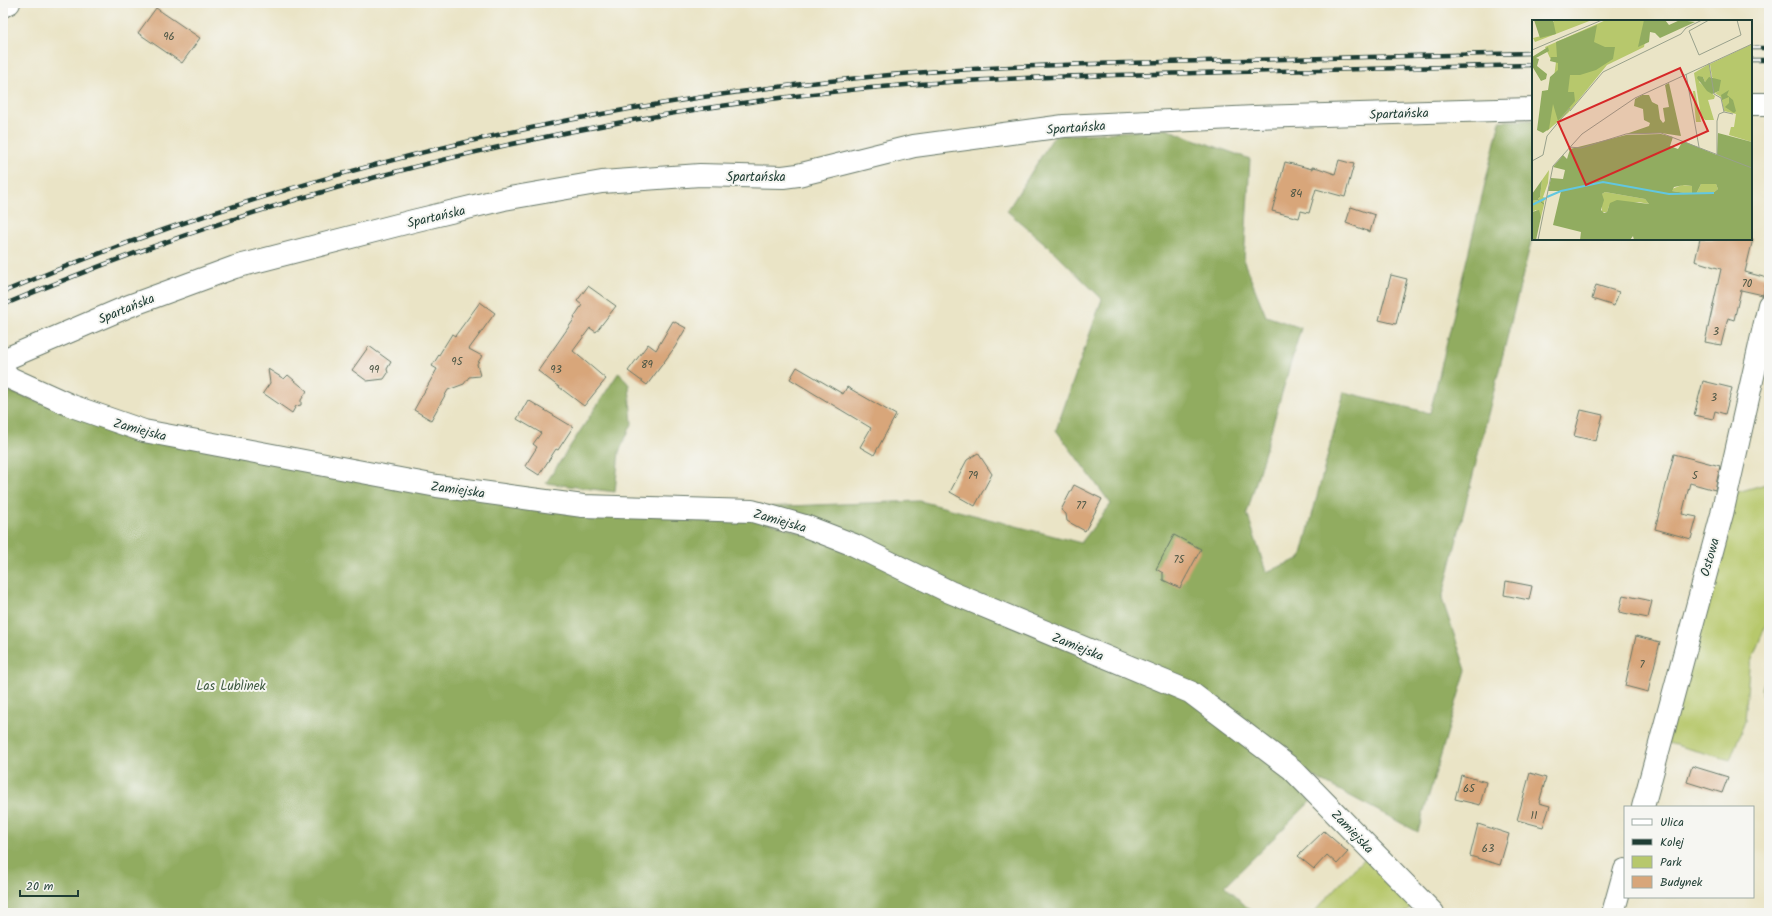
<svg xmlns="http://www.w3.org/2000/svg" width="1772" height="916" font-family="Kalam,sans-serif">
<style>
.green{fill:#b7c86c;stroke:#6b8250}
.forest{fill:#91ac60;stroke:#58744a}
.building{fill:#d8a67a}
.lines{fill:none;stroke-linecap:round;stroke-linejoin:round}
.minor-casing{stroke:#667767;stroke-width:24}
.minor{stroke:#fff;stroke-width:22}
.rail-casing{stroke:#1f3d34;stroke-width:4.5}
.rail{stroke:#f6f6f2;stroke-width:3;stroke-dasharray:9;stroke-linecap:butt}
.labels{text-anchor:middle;stroke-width:4;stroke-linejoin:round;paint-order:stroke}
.number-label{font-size:11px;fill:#4d5746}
.street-label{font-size:13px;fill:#1f3d34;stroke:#f6f6f2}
.park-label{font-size:13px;fill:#3d593f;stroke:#f6f6f2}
.inset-river{fill:none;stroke:#62c7e0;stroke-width:2}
.inset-road{fill:none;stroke:#99a18c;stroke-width:1}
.view{fill:#d62828;fill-opacity:0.15;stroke:#d62828;stroke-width:2}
.inset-edge{fill:none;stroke:#1f3d34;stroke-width:2}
</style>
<rect width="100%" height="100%" fill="#f6f6f2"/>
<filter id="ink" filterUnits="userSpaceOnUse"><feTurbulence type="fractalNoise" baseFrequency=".025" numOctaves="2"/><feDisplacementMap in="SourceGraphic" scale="8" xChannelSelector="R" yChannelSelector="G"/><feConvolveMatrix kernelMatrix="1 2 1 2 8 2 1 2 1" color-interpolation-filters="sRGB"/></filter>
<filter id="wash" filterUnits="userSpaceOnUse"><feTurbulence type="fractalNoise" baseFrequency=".012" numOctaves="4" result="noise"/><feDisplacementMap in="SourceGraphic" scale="16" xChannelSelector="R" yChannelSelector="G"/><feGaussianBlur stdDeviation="0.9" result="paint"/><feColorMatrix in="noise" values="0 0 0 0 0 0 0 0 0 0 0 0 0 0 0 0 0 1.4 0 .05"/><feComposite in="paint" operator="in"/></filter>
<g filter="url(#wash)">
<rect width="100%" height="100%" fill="#eae4c6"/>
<g class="green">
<polygon points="1769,483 1769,617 1749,667 1745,721 1730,760 1668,743 1731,494"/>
<polygon points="1769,666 1769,719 1762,689"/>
<polygon points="1366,856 1411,907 1405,913 1313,913"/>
</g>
<g class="forest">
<polygon points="1533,120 1533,234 1442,599 1466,670 1418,832 1305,772 1193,687 761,507 920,501 1081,543 1111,504 1056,430 1102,299 1049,247 1007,211 1054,136 1166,129 1250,159 1244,262 1266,316 1301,328 1247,513 1266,572 1301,558 1344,392 1430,413 1500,121"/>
<polygon points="619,372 629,385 632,424 619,452 615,492 546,483"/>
<polygon points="3,389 145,439 753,518 851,548 1186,697 1287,776 1311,801 1225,886 1253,913 3,913"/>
</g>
<g id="blocks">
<g class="building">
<polygon points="156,8 200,38 182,63 138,33"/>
<polygon points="1339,160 1354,164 1345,197 1316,189 1309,213 1301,211 1299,218 1272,211 1285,162 1312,169 1312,167 1318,168 1335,174"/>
<polygon points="1351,207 1375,215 1370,232 1346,223"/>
<polygon points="1700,239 1753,239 1745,272 1767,278 1763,295 1741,290 1734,320 1728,318 1721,345 1705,342 1721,269 1695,261"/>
<polygon points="1391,275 1407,279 1396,324 1379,320"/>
<polygon points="1596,285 1619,292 1614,306 1592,299"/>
<polygon points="588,286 616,306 596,332 590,328 573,351 606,379 584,406 538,371 575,318 574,317 582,305 577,301"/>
<polygon points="480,302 495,313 469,349 482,356 477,364 480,376 469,377 464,384 448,390 431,420 414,410 437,369 432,366 452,334 455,336"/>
<polygon points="673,321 686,328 675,347 647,385 628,371 648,344 656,350"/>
<polygon points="369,346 391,362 387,369 388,373 384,379 367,381 352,370"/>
<polygon points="797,367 843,394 847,387 896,415 874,455 860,447 871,428 790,379"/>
<polygon points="268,369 284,379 288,375 307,391 301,400 301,405 296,406 292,413 263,393 270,383"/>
<polygon points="1703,381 1732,388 1725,414 1715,411 1713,419 1694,415"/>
<polygon points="528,400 573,427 558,450 556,449 539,475 525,466 537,447 533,444 541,433 517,419"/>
<polygon points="1581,410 1603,415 1596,441 1574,436"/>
<polygon points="978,453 992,474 975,506 950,492 967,460"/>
<polygon points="1674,454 1720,466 1715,490 1690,483 1682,514 1697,517 1691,539 1655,529"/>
<polygon points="1074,485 1102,499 1085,531 1067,521 1066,514 1061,510"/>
<polygon points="1174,535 1201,549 1180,588 1163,580 1163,573 1156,569"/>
<polygon points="1506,581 1532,586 1529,600 1504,595"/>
<polygon points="1623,595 1652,601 1648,618 1619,612"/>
<polygon points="1636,636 1660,642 1648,692 1625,686"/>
<polygon points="1692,766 1728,777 1722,793 1687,782"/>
<polygon points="1530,773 1546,778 1539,803 1550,806 1543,827 1517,820"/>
<polygon points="1461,775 1486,782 1480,805 1455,799"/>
<polygon points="1478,824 1509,834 1500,865 1470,856"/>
<polygon points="1324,831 1348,852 1337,864 1327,855 1314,869 1298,856"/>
</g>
</g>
</g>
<g filter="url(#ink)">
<use href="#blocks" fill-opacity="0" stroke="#667767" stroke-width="1"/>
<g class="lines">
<defs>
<g id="minor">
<polyline points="3,6 9,3"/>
<polyline points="1751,104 1769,104"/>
<polyline points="3,360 129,306 235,267 413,221 504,199 602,182 700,175 783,177 798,175 914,146 1064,126 1255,117 1533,109"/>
<polyline points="3,370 10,378 72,406 144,431 437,486 583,506 752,511 805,526 854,545 950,592 1190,692 1292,769 1433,913"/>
<polyline points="1643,807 1722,514 1769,305"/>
<polyline points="1613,913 1625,870"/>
</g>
</defs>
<use href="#minor" class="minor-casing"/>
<use href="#minor" class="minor"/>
<defs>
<g id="rail">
<polyline points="1751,48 1769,48"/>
<polyline points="1751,60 1769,60"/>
<path d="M3 292C275 177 566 106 859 78 974 66 1089 64 1204 61 1314 58 1423 56 1533 53"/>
<path d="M3 305C275 190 566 118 859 89 971 78 1083 76 1196 73 1308 70 1421 68 1533 65"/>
</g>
</defs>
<use href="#rail" class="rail-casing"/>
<use href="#rail" class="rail"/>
</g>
</g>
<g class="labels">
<g class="number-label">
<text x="169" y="40">96</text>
<text x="1296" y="197">84</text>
<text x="1747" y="287">70</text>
<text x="1716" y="335">3</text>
<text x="457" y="365">95</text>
<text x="647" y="368">89</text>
<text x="374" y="373">99</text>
<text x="556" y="373">93</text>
<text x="1714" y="401">3</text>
<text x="973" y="479">79</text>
<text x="1695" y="479">5</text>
<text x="1081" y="509">77</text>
<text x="1179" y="563">75</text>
<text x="1642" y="668">7</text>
<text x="1469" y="792">65</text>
<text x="1534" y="819">11</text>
<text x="1488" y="852">63</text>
</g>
<g class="street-label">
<text transform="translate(1399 113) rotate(-2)" y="5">Spartańska</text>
<text transform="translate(1076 127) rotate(-4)" y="5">Spartańska</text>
<text x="756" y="181">Spartańska</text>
<text transform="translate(436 216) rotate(-13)" y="5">Spartańska</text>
<text transform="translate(126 308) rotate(-22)" y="5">Spartańska</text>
<text transform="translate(140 429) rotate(15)" y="5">Zamiejska</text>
<text transform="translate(458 489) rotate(8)" y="5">Zamiejska</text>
<text transform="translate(780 520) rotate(16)" y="5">Zamiejska</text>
<text transform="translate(1709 557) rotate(-74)" y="5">Ostowa</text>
<text transform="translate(1078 646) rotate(22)" y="5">Zamiejska</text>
<text transform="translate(1353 831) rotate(46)" y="5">Zamiejska</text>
</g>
<g class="park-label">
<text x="231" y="690">Las Lublinek</text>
</g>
</g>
<g transform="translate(1532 20)">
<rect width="220" height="220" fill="#eae4c6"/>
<path d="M21 0H60L3 22 1 18 9 16 8 18 22 1ZM74 0H117L112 27 75 45 36 93 15 111 24 42 18 38 13 27ZM220 24V122L197 115 199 107H202L204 94 192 91 189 77 183 73 187 71V65L180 57 178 44ZM177 44 179 57 173 62 171 57 167 62 183 76 182 79 176 80 182 100H173L169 96 162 53ZM161 71H163L169 102H164ZM17 150 16 163 11 177 13 178 12 183 9 182 6 179 8 177 10 160ZM169 164H184L186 169 181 173 164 174ZM150 165 160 166V174L140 171V169ZM73 172 113 179 117 184 107 182 77 186 75 192H70V174ZM5 180 12 185 9 197 4 190 0 192V181Z" fill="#b7c86c"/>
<path d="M2 0H21L24 14 8 18ZM112 0H133L137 5 148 0 163 2 128 18 123 13 118 12 117 22 106 27ZM65 5 62 22 73 27H83L81 39 64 50 48 55H38L36 72H42L43 81 26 101 21 84 17 109 11 113 5 110 10 71 16 70 18 57 26 50V43L18 41 19 37H25L24 22ZM16 27 17 31 4 38 7 39 5 46 15 54 14 59 9 61 0 46V37ZM166 56 171 57 173 62 177 57 189 60 187 71 180 74 175 71 165 58ZM137 63 149 116 129 113 94 114 117 106 118 103 112 100 111 89 102 86 103 79 110 75H117L120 82 126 85 128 99 131 103 133 101 131 88 137 87 133 65ZM197 70 195 75 201 80 204 91 202 93 193 87 197 83V77L190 80 189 75ZM186 113 220 122V220H102L101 216 98 220H48L49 212 21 205 29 171H16L19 158 31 159 33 150 21 147 31 135 35 139 38 129 94 115 129 114 141 117 138 126 146 129 151 121 185 135ZM169 164H184L186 169 181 173 164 174ZM152 165 160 166V174L140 171 142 167ZM73 172 113 179 117 184 85 180 78 183 75 192 72 193 69 190 72 180 70 174ZM10 160 8 177 6 179 12 183V185L5 180 0 181V174ZM7 190 9 197 4 220H0V192Z" fill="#91ac60" fill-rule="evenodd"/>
<path class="inset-river" d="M15 177 29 171 71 162 137 174 182 173M0 185 14 178"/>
<path class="inset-road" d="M177 0 157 11 167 35 209 15 205 0M0 30 70 0M177 43 182 74 189 78 192 92 201 94M154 54 167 127M38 91 71 52 149 14 154 8 170 0M37 127 49 128 94 114 129 113 220 148M185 135V101L187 94 192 92M0 141 11 135 15 116 38 88M6 220 21 146 50 114 103 78 220 24"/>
<path class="view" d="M148 48 176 111 54 165 26 102Z"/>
<rect width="220" height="220" class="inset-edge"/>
</g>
<rect width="1772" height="916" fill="none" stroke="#f6f6f2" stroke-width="16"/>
<rect x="1624" y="806" width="130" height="92" fill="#f6f6f2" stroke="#a0aca6"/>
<rect x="1632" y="819" width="20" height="6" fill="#ffffff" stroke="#a0aca6"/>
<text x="1660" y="826" font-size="12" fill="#1f3d34">Ulica</text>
<rect x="1632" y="839" width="20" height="6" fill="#1f3d34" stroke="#a0aca6"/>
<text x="1660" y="846" font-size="12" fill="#1f3d34">Kolej</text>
<rect x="1632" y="856" width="20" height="12" fill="#b7c86c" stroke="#a0aca6"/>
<text x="1660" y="866" font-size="12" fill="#1f3d34">Park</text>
<rect x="1632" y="876" width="20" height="12" fill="#d8a67a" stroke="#a0aca6"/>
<text x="1660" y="886" font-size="12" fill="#1f3d34">Budynek</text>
<path d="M20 890v6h58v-6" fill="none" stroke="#1f3d34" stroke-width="2"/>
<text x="26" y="890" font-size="12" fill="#1f3d34" stroke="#f6f6f2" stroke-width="3" paint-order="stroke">20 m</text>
</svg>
